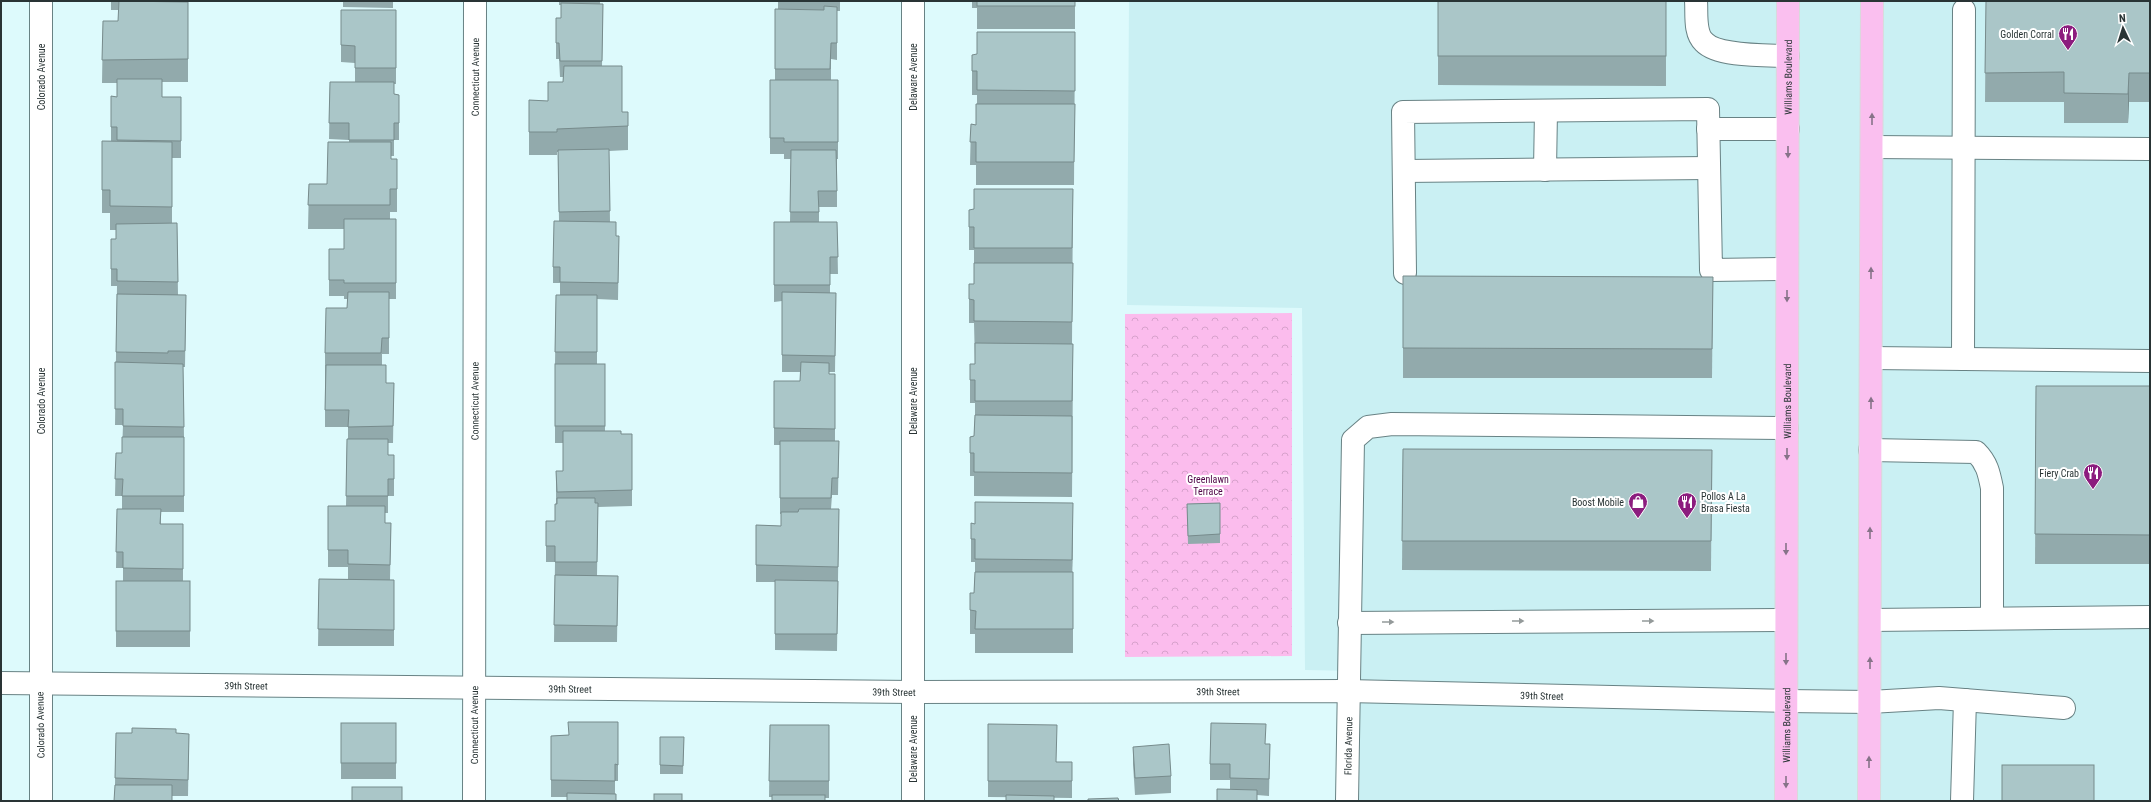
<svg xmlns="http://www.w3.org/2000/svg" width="2151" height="802" font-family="'Roboto Condensed',sans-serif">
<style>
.built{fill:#caf0f3}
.park{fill:url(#park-crowns)}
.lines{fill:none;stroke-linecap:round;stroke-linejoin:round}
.minor-casing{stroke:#688284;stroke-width:24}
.major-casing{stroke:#d8dadb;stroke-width:24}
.minor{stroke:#fff;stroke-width:22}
.major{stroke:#fabfef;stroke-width:22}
.wall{fill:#92aaac}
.shaded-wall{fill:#778b8c}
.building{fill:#aac6c8;stroke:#778b8c}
.oneway{fill:#877389}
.oneway2{fill:#949a9a}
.labels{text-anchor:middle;stroke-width:4;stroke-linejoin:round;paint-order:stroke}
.poi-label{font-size:10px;fill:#293435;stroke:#fff;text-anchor:end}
.street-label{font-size:10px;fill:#293435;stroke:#fff}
.park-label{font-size:10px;fill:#4f0446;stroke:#fff}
</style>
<defs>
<pattern id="park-crowns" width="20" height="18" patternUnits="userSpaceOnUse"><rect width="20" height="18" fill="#fbbced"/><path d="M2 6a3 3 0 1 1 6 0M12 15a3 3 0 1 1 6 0" fill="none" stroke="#d7a2cc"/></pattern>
</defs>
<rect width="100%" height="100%" fill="#ddfafc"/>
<polygon class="built" points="1129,1 2150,1 2150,801 1359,801 1360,671 1305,670 1302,308 1127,305"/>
<polygon class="park" points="1292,313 1292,656 1125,657 1125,314"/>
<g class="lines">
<defs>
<g id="minor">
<path d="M1696 1C1697 14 1694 33 1704 42 1718 57 1767 55 1788 56"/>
<polyline points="1708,129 1788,129"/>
<polyline points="1872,147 2150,149"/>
<polyline points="1545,170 1546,111"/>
<polyline points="1404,171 1709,168"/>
<polyline points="1405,273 1403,112 1708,109 1711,270 1787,269"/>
<polyline points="1871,358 2150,361"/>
<polyline points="1963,359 1964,10"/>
<path d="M1870 450 1976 452C1987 463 1989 473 1992 488V618"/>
<polyline points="1870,620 2150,617"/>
<polyline points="1349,623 1786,620"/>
<path id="s1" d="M1 683 913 692 1347 691 1786 701 1870 702 1939 698 2064 708"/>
<polyline points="41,801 41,1"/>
<path id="s2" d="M474 801 475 1"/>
<polyline points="913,801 913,1"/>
<path id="s3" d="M1347 801 1353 440 1368 427 1392 424 1787 428"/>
<polyline points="1962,801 1965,700"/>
</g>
<g id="major">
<path id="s4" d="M1786 801 1788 1"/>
<polyline points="1869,801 1872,1"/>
</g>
</defs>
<use href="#minor" class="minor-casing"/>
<use href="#major" class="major-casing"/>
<use href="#minor" class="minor"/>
<use href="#major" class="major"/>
</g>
<g class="wall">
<polygon points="111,1 171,1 171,2 188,2 188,82 162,82 162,97 181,97 181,158 172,158 172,223 177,223 178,295 186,295 185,367 183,367 184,437 184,512 161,512 161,524 183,524 183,581 190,581 190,647 116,647 116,581 123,581 123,568 116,568 117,509 122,509 122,496 115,496 116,453 122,453 123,425 115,425 117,286 111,286 111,239 116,239 116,230 110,230 110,213 102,213 102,141 111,141 111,96 117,97 117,83 102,83 103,21 118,21 119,10 111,10"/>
<polygon points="343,1 393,1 393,8 343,7"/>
<polygon points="559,1 600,1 600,4 603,4 602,66 622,112 628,112 628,150 609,151 610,222 616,236 619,236 618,300 597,299 597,364 605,364 605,431 621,434 632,434 632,506 598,507 597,576 618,576 617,642 554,642 555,562 546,562 546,521 555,521 556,504 556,471 563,471 563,443 555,443 555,364 556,295 560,295 560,283 553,283 553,267 559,221 558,152 557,152 557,155 529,155 529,100 548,101 563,82 563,77 560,77 559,59 556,59 556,18 561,18 561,5 559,5"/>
<polygon points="778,1 840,1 840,11 837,11 837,60 831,59 831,80 838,80 838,159 837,159 837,207 819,207 819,222 837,222 838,274 830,274 830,293 836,293 835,372 829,372 829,374 835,374 835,441 839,441 838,495 832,495 831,509 839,509 837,651 775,650 775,582 756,582 756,525 781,526 781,514 780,514 780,445 774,445 774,381 800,381 801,372 782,372 782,301 774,302 774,222 790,222 791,159 784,159 784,154 770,154 770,80 775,80 775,9 778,9"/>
<polygon points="972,1 1075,1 1075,29 977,29 977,8 972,8"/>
<polygon points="1438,1 1666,1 1666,86 1438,85"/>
<polygon points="1986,1 2150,1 2150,102 2129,102 2128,123 2064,123 2064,102 1985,102"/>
<polygon points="341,10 396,10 396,84 394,84 394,94 399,95 399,140 394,140 394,156 391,156 391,159 397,159 397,212 390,212 390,219 396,219 396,299 389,299 389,354 382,354 382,365 386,383 394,383 393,443 388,443 388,455 394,455 394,496 388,496 388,513 385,513 385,523 391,523 390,580 394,580 394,646 318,646 319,579 348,579 348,567 328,567 328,550 346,506 347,439 348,439 348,427 325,427 325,353 347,308 348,299 344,299 344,296 329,296 329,249 344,249 344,229 308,229 309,184 327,184 349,142 349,140 329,139 330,82 355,82 355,63 341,62"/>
<polygon points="1075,32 1074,185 976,185 976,165 970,165 971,124 976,125 977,104 977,95 972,95 972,55 977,55"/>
<polygon points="1073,189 1072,344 1073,367 1072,497 974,496 974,476 970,476 970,437 974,436 975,415 975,403 970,403 970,364 975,364 974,323 969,323 969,284 974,284 974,250 969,250 969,227 974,209"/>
<polygon points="1403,276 1713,277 1712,378 1403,378"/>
<polygon points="2036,386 2150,386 2150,564 2035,564"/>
<polygon points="1403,449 1712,450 1711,571 1402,570"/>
<polygon points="1220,503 1220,543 1188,544 1187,504"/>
<polygon points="971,523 975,524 1073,526 1072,572 1073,572 1073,653 975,653 975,634 970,634 970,593 974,593 975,572 975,562 971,562"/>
<polygon points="618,722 618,781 615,781 615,794 567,797 551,797 551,736 569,735"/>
<rect x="341" y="723" width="55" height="56"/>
<polygon points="988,724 1057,762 1072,762 1072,798 988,797"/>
<polygon points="770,725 829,725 829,798 769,797"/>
<polygon points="116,733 189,734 188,796 172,796 115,785"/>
<polygon points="660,737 684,737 683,774 660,774"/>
<polygon points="1265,744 1270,744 1269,796 1257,795 1230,789 1230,780 1210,780 1210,764"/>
<polygon points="1133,747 1171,776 1171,793 1135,795 1133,764"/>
</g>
<g class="shaded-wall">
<polygon points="2129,73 2129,102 2128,123 2128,94"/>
<polygon points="1073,503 1073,526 1072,583 1072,560"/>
</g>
<g class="building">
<polygon points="119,1 188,2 188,59 102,60 103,21 118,21"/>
<rect x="977" y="1" width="98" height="5"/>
<rect x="1438" y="1" width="228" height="55"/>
<polygon points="1986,1 2150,1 2150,73 2129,73 2128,94 2064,93 2064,72 1985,73"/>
<polygon points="561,3 603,4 602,61 560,61 559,43 556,43 556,18 561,18"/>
<polygon points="824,6 837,7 837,43 831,43 830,69 775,69 775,9 824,10"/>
<polygon points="341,10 396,10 396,68 355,68 355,46 341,45"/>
<polygon points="977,32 1075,32 1075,91 977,90 977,71 972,71 972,55 977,54"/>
<polygon points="564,66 622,66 622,112 628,112 628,126 557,129 557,132 529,132 529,100 548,101 548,82 563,82"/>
<polygon points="117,79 162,79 162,97 181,97 181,141 117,140 117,127 111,127 111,96 117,97"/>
<polygon points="770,80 838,80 838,142 784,142 784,138 770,138"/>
<polygon points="330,82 394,82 394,94 399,95 399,123 394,123 394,140 349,140 349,123 329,123"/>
<polygon points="976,104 1075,104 1074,162 976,162 976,142 970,142 971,124 976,125"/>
<polygon points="102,141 172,142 172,207 110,206 110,190 102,190"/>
<polygon points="328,142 391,142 391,159 397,159 397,189 390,189 390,205 308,205 309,184 327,184"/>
<polygon points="609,149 610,211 559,212 558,150"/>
<polygon points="791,150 836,150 837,191 818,191 819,212 790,212"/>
<polygon points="974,189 1073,189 1072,248 974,248 974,227 969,227 969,210 974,209"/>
<polygon points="344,219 396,219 396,283 344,283 344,280 329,280 329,249 344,249"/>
<polygon points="554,221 616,222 616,236 619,236 618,283 560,282 560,267 553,267"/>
<polygon points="774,222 837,222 838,257 830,257 830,285 774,285"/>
<polygon points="177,223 178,282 117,281 117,269 111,269 111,239 116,239 116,224"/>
<polygon points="974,263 1073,263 1072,322 974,321 974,300 969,299 969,284 974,284"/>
<polygon points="1403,276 1713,277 1712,349 1403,348"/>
<polygon points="348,292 389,292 389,338 382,338 381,353 325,353 326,308 347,308"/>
<polygon points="782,292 836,293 835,356 782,355"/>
<polygon points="117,294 186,295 185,351 168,351 168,353 116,352"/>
<polygon points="556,295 597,295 597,352 555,352"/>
<polygon points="975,343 1073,344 1072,401 975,401 975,380 970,380 970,364 975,364"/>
<polygon points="115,362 183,364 184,427 123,426 123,409 115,409"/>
<polygon points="801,362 829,363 829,374 835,374 835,429 774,428 774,381 800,381"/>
<rect x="555" y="364" width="50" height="62"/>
<polygon points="326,365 386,365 386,383 394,383 393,426 348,427 349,410 325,410"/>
<polygon points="2036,386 2150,386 2150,535 2035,534"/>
<polygon points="975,415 1072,416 1072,473 974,472 974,453 970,453 970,437 974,436"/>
<polygon points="563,431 621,431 621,434 632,434 632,490 557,492 556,471 563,471"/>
<polygon points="122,437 184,437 184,496 122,496 123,479 115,479 116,453 122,453"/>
<polygon points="347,439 388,439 388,455 394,455 394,479 388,479 388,496 346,496"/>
<polygon points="780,441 839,441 838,478 832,478 831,498 780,498"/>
<polygon points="1403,449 1712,450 1711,541 1402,541"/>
<polygon points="557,498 595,498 595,503 598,503 597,562 555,562 555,546 546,546 546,521 555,521 555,504 557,504"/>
<polygon points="975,502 1073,503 1072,560 975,559 975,539 971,539 971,523 975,524"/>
<polygon points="1220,503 1220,534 1188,536 1187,504"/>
<polygon points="328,506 385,506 385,523 391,523 390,565 348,564 348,550 328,550"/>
<polygon points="117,509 161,509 160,524 183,524 183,569 123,568 123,552 116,552"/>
<polygon points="799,509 839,509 838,567 756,565 756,525 781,526 781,512 798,512"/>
<polygon points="975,572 1073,572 1073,629 975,629 976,611 970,610 970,593 974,593"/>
<polygon points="555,575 618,576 617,626 554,625"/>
<polygon points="319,579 394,580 394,630 318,629"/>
<polygon points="775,580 838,581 837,634 775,634"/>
<rect x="116" y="581" width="74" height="50"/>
<polygon points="568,722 618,722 618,765 615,764 615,781 551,780 551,736 569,735"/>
<rect x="341" y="723" width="55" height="40"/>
<polygon points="1211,723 1266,724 1265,744 1270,744 1269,779 1230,778 1230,764 1210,764"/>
<polygon points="988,724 1057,725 1056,762 1072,762 1072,781 988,781"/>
<polygon points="770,725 829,725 829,781 769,781"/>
<polygon points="132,728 176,729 176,733 189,734 188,780 115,778 116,733 132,733"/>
<polygon points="660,737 684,737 683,766 660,765"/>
<polygon points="1169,744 1171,776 1135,778 1133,747"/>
<rect x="2002" y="765" width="92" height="36"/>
<polygon points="115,785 172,785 172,801 114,801"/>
<rect x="352" y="787" width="50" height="14"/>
<polygon points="1217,789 1257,790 1257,801 1217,801"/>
<polygon points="567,793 616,794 616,801 567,801"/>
<rect x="654" y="794" width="28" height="7"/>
<rect x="772" y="795" width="53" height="6"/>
<polygon points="1006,795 1054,796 1054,801 1006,801"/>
<polygon points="1118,798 1119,801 1088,801 1088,799"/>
</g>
<defs><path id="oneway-solid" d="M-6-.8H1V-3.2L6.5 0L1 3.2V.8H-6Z"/></defs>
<g class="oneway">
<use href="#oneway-solid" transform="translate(1872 119) rotate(-90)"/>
<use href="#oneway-solid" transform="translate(1788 152) rotate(90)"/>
<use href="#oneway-solid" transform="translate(1871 273) rotate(-90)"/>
<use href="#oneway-solid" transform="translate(1787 296) rotate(90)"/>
<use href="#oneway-solid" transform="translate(1871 403) rotate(-90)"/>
<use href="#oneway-solid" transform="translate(1787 454) rotate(90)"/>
<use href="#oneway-solid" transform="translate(1870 533) rotate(-90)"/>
<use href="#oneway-solid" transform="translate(1786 549) rotate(90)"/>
<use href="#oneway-solid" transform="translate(1786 659) rotate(90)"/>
<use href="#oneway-solid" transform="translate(1870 663) rotate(-90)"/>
<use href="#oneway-solid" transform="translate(1869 762) rotate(-90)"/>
<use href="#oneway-solid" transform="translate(1786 782) rotate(90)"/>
</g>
<g class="oneway2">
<use href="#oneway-solid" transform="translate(1518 621)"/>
<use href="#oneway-solid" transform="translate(1648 621)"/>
<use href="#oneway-solid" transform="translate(1388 622)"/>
</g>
<defs>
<symbol id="restaurant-pin" viewBox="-11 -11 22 30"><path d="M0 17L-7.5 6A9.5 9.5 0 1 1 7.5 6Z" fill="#8c1c7e" stroke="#fff"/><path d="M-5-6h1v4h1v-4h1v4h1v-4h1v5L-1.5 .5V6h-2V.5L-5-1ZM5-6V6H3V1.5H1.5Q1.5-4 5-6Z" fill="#fff"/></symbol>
<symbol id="shop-pin" viewBox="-11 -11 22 30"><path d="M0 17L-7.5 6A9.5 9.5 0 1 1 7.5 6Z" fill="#8c1c7e" stroke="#fff"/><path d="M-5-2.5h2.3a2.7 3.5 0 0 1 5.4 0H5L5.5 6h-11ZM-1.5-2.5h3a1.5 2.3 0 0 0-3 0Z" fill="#fff"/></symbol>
</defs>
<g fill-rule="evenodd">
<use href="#restaurant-pin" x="2057" y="23" width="22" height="30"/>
<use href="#restaurant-pin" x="2082" y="462" width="22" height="30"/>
<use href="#shop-pin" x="1627" y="491" width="22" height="30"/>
<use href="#restaurant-pin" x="1676" y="491" width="22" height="30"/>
</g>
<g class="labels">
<g class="poi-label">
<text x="2054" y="38">Golden Corral</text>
<text x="2079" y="477">Fiery Crab</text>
<text x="1701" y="500" text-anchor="start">Pollos A La<tspan x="1701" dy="12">Brasa Fiesta</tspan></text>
<text x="1624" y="506">Boost Mobile</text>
</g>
<g class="street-label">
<text transform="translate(41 77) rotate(-90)" y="4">Colorado Avenue</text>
<text dy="4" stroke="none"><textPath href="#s2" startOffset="724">Connecticut Avenue</textPath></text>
<text transform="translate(913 77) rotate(-90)" y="4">Delaware Avenue</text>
<text dy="4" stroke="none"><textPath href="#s4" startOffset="724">Williams Boulevard</textPath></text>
<text transform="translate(41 401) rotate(-90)" y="4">Colorado Avenue</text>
<text dy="4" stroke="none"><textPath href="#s2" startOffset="400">Connecticut Avenue</textPath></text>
<text transform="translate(913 401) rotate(-90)" y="4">Delaware Avenue</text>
<text dy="4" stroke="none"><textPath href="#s4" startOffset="400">Williams Boulevard</textPath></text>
<text dy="4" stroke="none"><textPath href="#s1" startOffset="245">39th Street</textPath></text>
<text dy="4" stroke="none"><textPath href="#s1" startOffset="569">39th Street</textPath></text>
<text dy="4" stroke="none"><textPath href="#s1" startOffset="1217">39th Street</textPath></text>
<text dy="4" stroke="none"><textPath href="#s1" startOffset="893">39th Street</textPath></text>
<text dy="4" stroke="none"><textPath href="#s1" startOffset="1541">39th Street</textPath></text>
<text transform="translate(40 725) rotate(-91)" y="4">Colorado Avenue</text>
<text dy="4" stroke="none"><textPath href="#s2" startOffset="76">Connecticut Avenue</textPath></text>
<text dy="4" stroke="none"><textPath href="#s4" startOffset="76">Williams Boulevard</textPath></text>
<text dy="4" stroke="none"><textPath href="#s3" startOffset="55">Florida Avenue</textPath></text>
<text transform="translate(913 749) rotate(-90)" y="4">Delaware Avenue</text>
</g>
<g class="park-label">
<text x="1208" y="483">Greenlawn<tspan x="1208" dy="12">Terrace</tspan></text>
</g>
</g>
<rect width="2151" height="802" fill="none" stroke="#293435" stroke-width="4"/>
<g transform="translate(2123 28) rotate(356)" stroke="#ffffff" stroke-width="3" paint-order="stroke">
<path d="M0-3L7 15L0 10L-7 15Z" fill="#293435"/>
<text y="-6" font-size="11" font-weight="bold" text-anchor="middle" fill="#293435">N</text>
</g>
</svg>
